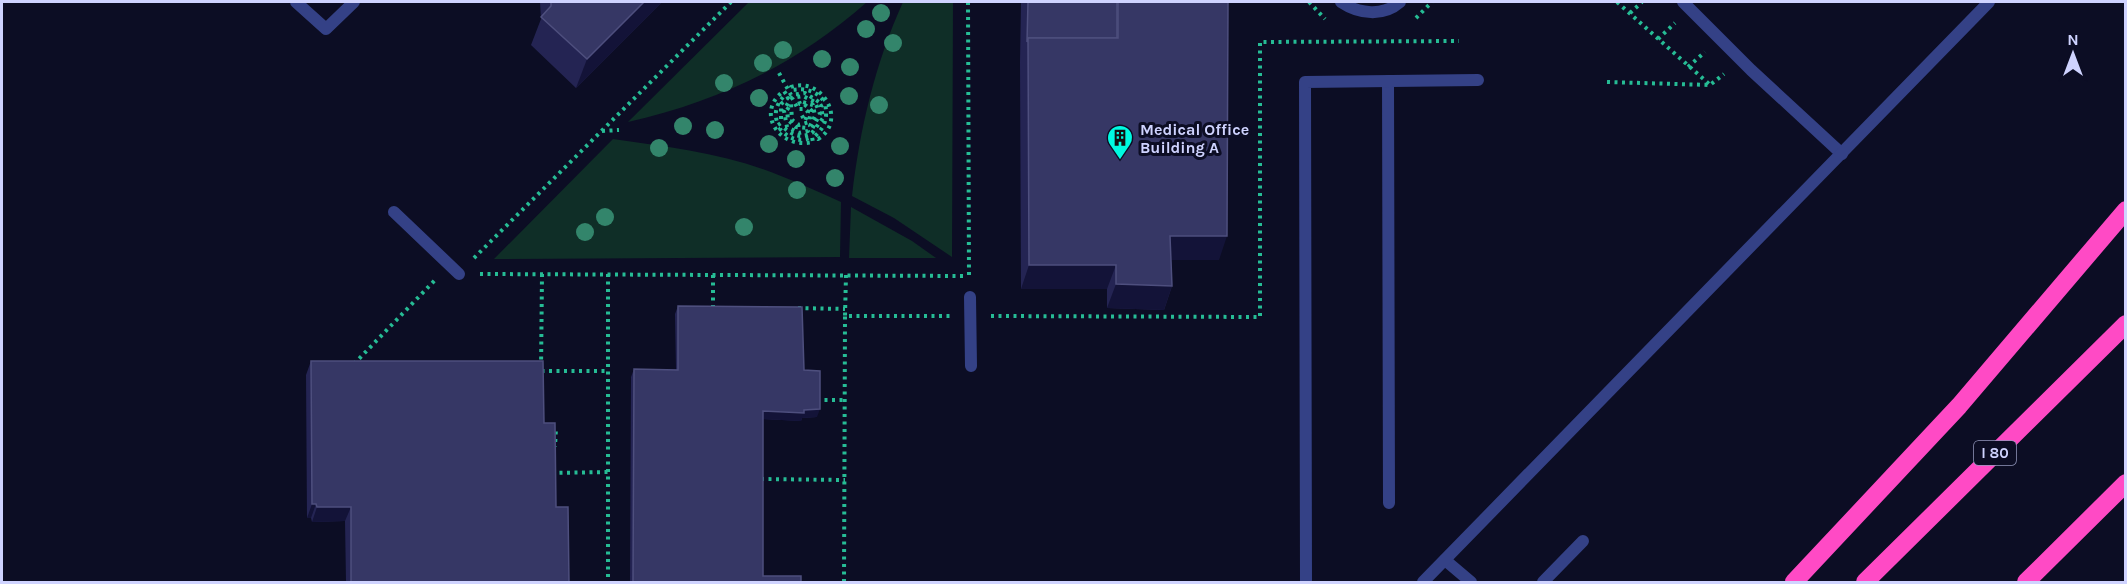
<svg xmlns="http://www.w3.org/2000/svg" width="2127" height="584" font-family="Karla,sans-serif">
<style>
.green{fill:#0f2e27}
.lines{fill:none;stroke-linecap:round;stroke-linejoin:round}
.path{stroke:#26bc95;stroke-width:4;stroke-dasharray:3 4.5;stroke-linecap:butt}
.lane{stroke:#344186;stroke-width:12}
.street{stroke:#344186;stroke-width:12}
.highway{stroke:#ff4ac5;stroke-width:18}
.tree{fill:#33856b}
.wall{fill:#242453}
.shaded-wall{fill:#131338}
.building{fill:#363765;stroke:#4e4f7e;stroke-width:1.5}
.labels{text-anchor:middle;stroke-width:6;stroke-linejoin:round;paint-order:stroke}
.shield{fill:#0c0d24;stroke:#9498bd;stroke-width:1.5}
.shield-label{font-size:15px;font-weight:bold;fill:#cfd3ff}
.poi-label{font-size:16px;font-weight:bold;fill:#cfd3ff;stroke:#0c0d24;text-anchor:start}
</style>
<rect width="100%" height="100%" fill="#0c0d24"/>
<g class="green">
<path d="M749 2H867C795 65 722 100 628 122Z"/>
<path d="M903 2H953L952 257 894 218 852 196C860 128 875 64 903 2Z"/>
<path d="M613 139C670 147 728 154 781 176 802 184 821 193 841 202L840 257 494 259Z"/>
<polygon points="851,207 912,241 936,258 849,258"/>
</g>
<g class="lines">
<g class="path">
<polyline points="968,2 969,277"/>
<polyline points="1309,2 1325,19"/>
<polyline points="1617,2 1709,84"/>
<polyline points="1630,13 1642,2"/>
<polyline points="1416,18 1432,2"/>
<polyline points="1658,39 1675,23"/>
<polyline points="1688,67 1705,52"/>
<path d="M779 73 791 95 805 93 819 102 823 100C815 90 804 88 792 90L791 87C822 76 848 121 818 139L815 136C825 127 828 118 825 104L821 106 823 118 812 133C800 139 792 135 783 127L780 129C789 139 800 143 812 137L813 142C778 150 755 111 784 91L786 94C777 103 773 112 778 125L781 123V104L788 98 789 101 784 111 787 127 799 133 808 131 807 128 796 127 788 120 787 110 791 104 792 120 799 125 809 122 811 110 804 104H800L799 101 813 105 815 116 810 126 812 129 820 114 815 102 803 96 792 98 798 109H805L808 112 805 121 801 114"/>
<polyline points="1607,82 1710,85 1724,74"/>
<polyline points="602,131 619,130"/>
<polyline points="474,258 731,2"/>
<polyline points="480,274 965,276"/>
<polyline points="542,274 541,371 608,371"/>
<polyline points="608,274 608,582"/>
<polyline points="713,275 713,308 716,308"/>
<polyline points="846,275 845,316 950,316"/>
<polyline points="798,308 845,309"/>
<polyline points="991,316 1260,317 1260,42 1459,41"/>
<polyline points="354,364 436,279"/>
<polyline points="817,400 845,400"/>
<polyline points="552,428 556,428 555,447"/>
<polyline points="552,473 608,472"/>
<polyline points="761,479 845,480"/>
<polyline points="844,582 845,316"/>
</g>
<g class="lane">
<polyline points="296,2 326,29 354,2"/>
<polyline points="1388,81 1389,503"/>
<polyline points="394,212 459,274"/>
<polyline points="970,297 971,366"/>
<polyline points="1445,560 1471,582"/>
<polyline points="1306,582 1305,82 1478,80"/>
<polyline points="1543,582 1583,541"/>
</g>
<g class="street">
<path d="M1341 2C1359 14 1383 17 1400 2"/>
<polyline points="1683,2 1751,70 1842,154"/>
<polyline points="1423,582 1989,2"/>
</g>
<g class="highway">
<polyline points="1794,582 1959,406 2126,210"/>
<polyline points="1865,582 2126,324"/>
<polyline points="2026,582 2126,483"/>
</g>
</g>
<g class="tree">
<circle cx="881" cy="13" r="9"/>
<circle cx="866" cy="29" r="9"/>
<circle cx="893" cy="43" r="9"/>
<circle cx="783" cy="50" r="9"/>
<circle cx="822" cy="59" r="9"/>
<circle cx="763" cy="63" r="9"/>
<circle cx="850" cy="67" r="9"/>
<circle cx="724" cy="83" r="9"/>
<circle cx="849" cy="96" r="9"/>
<circle cx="759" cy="98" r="9"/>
<circle cx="879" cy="105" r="9"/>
<circle cx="683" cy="126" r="9"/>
<circle cx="715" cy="130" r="9"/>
<circle cx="769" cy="144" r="9"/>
<circle cx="840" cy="146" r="9"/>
<circle cx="659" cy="148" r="9"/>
<circle cx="796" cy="159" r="9"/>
<circle cx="835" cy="178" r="9"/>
<circle cx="797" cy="190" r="9"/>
<circle cx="605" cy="217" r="9"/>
<circle cx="744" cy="227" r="9"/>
<circle cx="585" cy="232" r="9"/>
</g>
<g class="wall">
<polygon points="540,2 662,2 576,88 531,45 541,19"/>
<polygon points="1021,2 1228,2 1219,260 1171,260 1172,286 1164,310 1107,308 1107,289 1021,289 1020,62"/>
<polygon points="678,306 804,370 817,417 802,418 801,421 763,419 763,576 801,582 630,582 631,377 634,369 676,370 675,314"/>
<polygon points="311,361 544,423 556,507 569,582 346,582 345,521 312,522 311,518 307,518 306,375"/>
</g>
<g class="shaded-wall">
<polygon points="644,2 662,2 576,88 587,59"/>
<polygon points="1170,236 1227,236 1219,260 1162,260"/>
<polygon points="1029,265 1116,265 1107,289 1021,289"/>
<polygon points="1116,284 1172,286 1164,310 1107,308"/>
<polygon points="820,409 817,417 802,418 801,421 761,419 763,411"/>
<polygon points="312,504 316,504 311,518 307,518"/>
<polygon points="317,507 351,507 345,521 312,522"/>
</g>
<g class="building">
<polygon points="551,2 644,2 587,59 541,17 551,6"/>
<polygon points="1028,2 1117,2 1117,38 1028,38 1027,42"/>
<polygon points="1118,2 1228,2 1227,236 1170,236 1172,286 1116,284 1116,265 1029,265 1028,38 1118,38"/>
<polygon points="678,306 802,307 804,370 820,371 820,409 804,410 804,413 763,411 763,576 801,576 801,582 633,582 634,369 678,370"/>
<polygon points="311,361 543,361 544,423 555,423 556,507 568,507 569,582 351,582 351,507 317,507 316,504 312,504"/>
</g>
<defs>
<symbol id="building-pin" viewBox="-11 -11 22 30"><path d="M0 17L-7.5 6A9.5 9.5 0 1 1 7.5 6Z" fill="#00fae1" stroke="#0c0d24"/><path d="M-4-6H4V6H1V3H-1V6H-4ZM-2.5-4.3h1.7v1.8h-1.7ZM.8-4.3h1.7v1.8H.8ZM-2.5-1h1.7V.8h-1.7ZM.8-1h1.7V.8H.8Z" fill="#111"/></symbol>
</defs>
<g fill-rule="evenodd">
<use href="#building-pin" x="1105" y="123" width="30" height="40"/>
</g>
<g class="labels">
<rect class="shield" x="1974" y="441" width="42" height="24" rx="4.5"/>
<g class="shield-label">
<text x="1995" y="458">I 80</text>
</g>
<g class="poi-label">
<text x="1140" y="135">Medical Office<tspan x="1140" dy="18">Building A</tspan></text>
</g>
</g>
<rect width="2127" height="584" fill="none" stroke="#cfd3ff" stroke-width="6"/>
<g transform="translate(2073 54)" stroke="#0c0d24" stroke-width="4.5" paint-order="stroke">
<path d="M0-4.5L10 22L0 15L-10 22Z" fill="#cfd3ff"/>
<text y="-9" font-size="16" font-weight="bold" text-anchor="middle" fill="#cfd3ff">N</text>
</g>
</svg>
